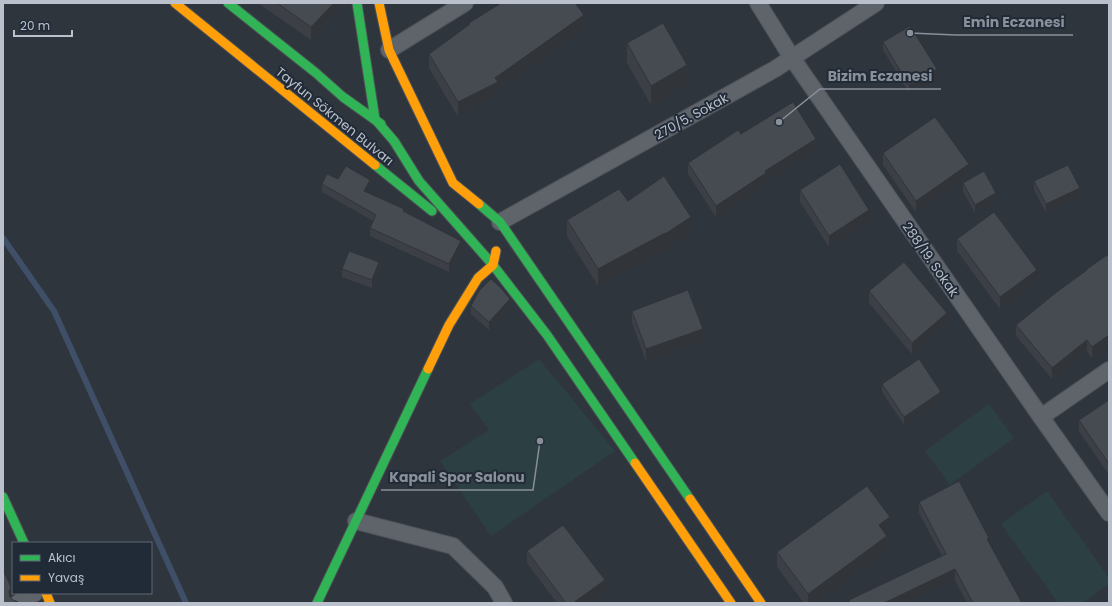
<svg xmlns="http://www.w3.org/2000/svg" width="1112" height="606" font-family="Poppins,sans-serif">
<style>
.green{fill:#2c3f43}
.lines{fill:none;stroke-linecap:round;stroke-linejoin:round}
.stream{stroke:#3e4f67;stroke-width:6}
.street-casing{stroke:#4d5157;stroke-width:18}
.fast-casing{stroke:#4d5157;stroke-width:11}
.slow-casing{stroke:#4d5157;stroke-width:11}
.street{stroke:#5f636a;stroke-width:16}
.fast{stroke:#30b455;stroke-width:9}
.slow{stroke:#ff9f0a;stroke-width:9}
.wall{fill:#3c4046}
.shaded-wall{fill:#313439}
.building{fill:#464a51;stroke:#313439}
.labels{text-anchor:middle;stroke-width:4;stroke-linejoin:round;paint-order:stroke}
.street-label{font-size:13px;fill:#bac1cc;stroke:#212b38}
.leader{fill:none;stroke:#89909a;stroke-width:1.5}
.callout-dot{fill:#89909a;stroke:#212b38;stroke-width:1.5}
.callout-label{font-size:14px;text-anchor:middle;font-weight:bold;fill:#89909a;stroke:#212b38;stroke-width:4;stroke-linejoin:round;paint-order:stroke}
</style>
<rect width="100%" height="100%" fill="#2f353d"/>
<g class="green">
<polygon points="539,359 615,451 491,536 440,461 489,430 470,404"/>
<polygon points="989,404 1014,438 950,485 925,451"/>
<polygon points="1047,491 1109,578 1109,584 1083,603 1058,603 1001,524"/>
</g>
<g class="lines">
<polyline class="stream" points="3,238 54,311 186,603"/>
<defs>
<g id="street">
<polyline points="758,3 792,58 1041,417 1109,513"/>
<polyline points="389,50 465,3"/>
<polyline points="500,222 775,69 876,3"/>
<polyline points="1041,417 1109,370"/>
<polyline points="356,521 453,546 495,587 504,603"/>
<polyline points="18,603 35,593"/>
</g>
<g id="fast">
<polyline points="228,3 316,73 343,97 381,124"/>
<polyline points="357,3 375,119 394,141 419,181 493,265 547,335 635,463"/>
<polyline points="375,165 432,211"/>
<polyline points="479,204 500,222 690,499"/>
<polyline points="3,497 24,543"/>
<polyline points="317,603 428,369"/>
</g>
<g id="slow">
<polyline points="175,3 375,165"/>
<polyline points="379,3 389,50 453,183 479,204"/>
<polyline points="428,369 449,325 478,278 493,265 496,251"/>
<polyline points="635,463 731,603"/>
<polyline points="690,499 761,603"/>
<polyline points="46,593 50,603"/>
</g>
</defs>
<use href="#street" class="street-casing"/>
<use href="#fast" class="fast-casing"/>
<use href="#slow" class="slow-casing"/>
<use href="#street" class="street"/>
<use href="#fast" class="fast"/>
<use href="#slow" class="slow"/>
</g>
<g class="wall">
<polygon points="259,3 345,3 345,5 311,40 265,8"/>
<polygon points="469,23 584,29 498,90 498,96 458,117 429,68 429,54 469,25"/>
<polygon points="883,42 937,77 909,93 883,50"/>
<polygon points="627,43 687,85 651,105 627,63"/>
<polygon points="741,134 816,151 766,182 766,184 716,217 688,174 688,163"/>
<polygon points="883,153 969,176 916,212 883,165"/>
<polygon points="338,179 370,188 367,192 404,211 461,249 449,272 370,236 370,228 373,221 322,192 322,184"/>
<polygon points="1034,181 1080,196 1046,213 1034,190"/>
<polygon points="963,183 996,201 975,213 963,191"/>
<polygon points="800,190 869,222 829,247 800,202"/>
<polygon points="628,201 691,233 665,250 665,249 598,286 567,236 567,220"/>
<polygon points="957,239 1037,282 1000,309 957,251"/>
<polygon points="1107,255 1092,358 1087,351 1052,379 1016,336 1016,325 1087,270 1087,269"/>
<polygon points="342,269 379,270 372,288 342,277"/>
<polygon points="869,291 947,325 912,354 869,303"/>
<polygon points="471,306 510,307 489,330 471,314"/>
<polygon points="632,311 703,341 646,361 632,323"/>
<polygon points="882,384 941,400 904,425 882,392"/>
<polygon points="1109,400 1109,475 1079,431 1079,420"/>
<polygon points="919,502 989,543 1022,603 967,603 955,580 907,603 849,603 849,600 942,556 919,513"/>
<polygon points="890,531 886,534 887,551 816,603 804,603 777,567 777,552"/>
<polygon points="527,551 605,591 589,603 557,603 527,563"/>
</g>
<g class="shaded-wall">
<polygon points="334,3 345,3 345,5 311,40 311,27"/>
<polygon points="584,15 584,29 498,90 498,96 458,117 458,102 495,78"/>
<polygon points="687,65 687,85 651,105 651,86"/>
<polygon points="937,69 937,77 909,93 909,85"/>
<polygon points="816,139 816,151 766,182 766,184 716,217 716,206 765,171"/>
<polygon points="969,164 969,176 916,212 916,201"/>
<polygon points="370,180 370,188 364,199 364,191"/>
<polygon points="1080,188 1080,196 1046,213 1046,204"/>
<polygon points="996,193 996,201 975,213 975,205"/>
<polygon points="869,210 869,222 829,247 829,236"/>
<polygon points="691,217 691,233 665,250 665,234"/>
<polygon points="665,233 665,249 598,286 598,269"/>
<polygon points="461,241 461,249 449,272 449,264"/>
<polygon points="379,262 379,270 372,288 372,280"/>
<polygon points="1037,270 1037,282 1000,309 1000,297"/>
<polygon points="510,299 510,307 489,330 489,322"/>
<polygon points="947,313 947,325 912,354 912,343"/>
<polygon points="703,329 703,341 646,361 646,349"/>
<polygon points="1109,335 1109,346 1092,358 1092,347"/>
<polygon points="1087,340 1087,351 1052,379 1052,368"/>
<polygon points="941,392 941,400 904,425 904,417"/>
<polygon points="890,517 890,531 879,540 879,525"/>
<polygon points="887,536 887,551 816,603 808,603 808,594"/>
<polygon points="955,569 955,580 907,603 884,603"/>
<polygon points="605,580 605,591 589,603 573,603"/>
<polygon points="11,587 11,597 9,603 9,592"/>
</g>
<g class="building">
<polygon points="277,3 334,3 311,27"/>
<polygon points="501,3 575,3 584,15 495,78 498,82 458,102 429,54 470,24 469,23"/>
<polygon points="663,23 687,65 651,86 627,43"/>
<polygon points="910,26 937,69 909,85 883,42"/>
<polygon points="793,102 816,139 765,171 766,173 716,206 688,163 738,130 741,134"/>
<polygon points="935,117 969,164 916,201 883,153"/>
<polygon points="840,164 869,210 829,236 800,190"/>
<polygon points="1068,165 1080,188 1046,204 1034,181"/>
<polygon points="346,166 370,180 364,191 404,209 403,211 461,241 449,264 370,228 376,215 322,184 327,174 338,179"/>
<polygon points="984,171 996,193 975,205 963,183"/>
<polygon points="664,176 691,217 665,234 665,233 598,269 567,220 619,189 628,201"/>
<polygon points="994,212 1037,270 1000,297 957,239"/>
<polygon points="349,251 379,262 372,280 342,269"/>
<polygon points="1107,255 1109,258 1109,335 1092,347 1087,340 1052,368 1016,325 1058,291 1087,270 1087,269"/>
<polygon points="904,262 947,313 912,343 869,291"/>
<polygon points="491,279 500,287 510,299 489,322 471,306 479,291"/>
<polygon points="688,290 703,329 646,349 632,311"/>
<polygon points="919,359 941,392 904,417 882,384"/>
<polygon points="1109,400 1109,464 1079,420"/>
<polygon points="959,481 989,538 987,539 1022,603 973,603 955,569 884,603 850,603 849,600 946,554 919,502"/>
<polygon points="867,486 890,517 879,525 887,536 808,594 777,552"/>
<polygon points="563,525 605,580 573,603 566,603 527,551"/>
<polygon points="3,570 11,587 9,592 10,597 13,600 18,602 19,603 3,603"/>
</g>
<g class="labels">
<g class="street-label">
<text transform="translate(335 116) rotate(39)" y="5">Tayfun Sökmen Bulvarı</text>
<text transform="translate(691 116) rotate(-29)" y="5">270/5. Sokak</text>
<text transform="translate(931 259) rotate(55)" y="5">288/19. Sokak</text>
</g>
</g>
<path class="leader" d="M910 33L956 35H1073M779 122L820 89H941M540 441L533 490H381"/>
<g class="callout-dot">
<circle cx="910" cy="33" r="4"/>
<circle cx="779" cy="122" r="4"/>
<circle cx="540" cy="441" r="4"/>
</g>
<g class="callout-label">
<text x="1014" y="27">Emin Eczanesi</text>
<text x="880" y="81">Bizim Eczanesi</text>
<text x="457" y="482">Kapali Spor Salonu</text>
</g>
<rect width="1112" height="606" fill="none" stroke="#bac1cc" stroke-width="8"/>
<rect x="12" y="542" width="140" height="52" fill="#212b38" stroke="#5e6773"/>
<rect x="20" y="555" width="20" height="6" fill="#30b455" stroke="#5e6773"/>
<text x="48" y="562" font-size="12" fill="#bac1cc">Akıcı</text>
<rect x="20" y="575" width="20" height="6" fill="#ff9f0a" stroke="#5e6773"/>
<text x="48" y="582" font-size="12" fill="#bac1cc">Yavaş</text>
<path d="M14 30v6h58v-6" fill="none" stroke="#bac1cc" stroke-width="2"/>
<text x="20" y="30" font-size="12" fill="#bac1cc" stroke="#212b38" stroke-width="3" paint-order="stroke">20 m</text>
</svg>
